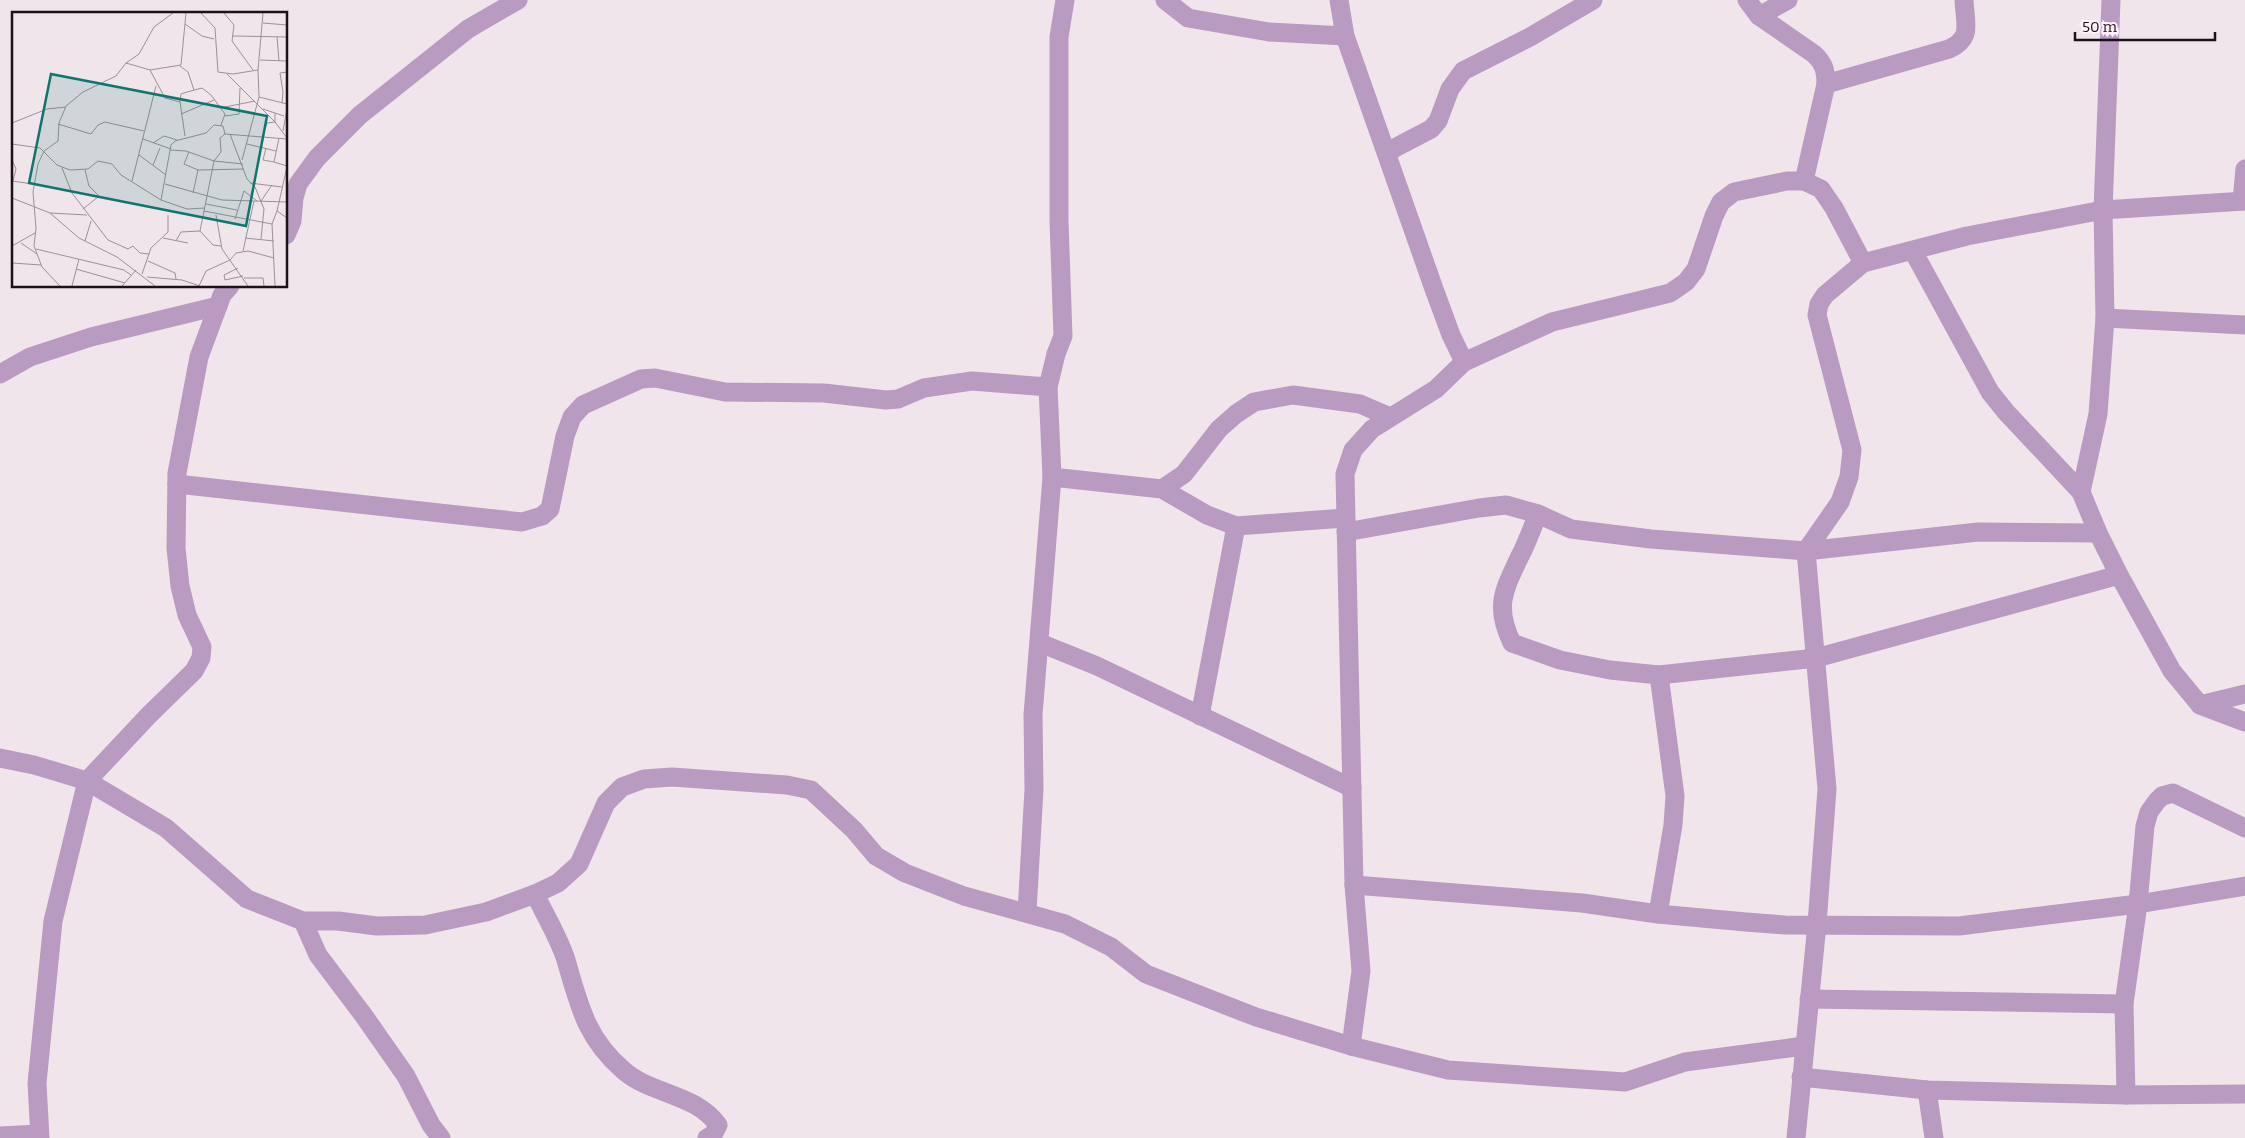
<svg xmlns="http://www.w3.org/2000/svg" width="2245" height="1138" font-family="Bitter,serif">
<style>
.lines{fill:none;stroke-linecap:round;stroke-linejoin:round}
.street{stroke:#b99bc2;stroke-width:19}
.inset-road{fill:none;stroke:#9a9196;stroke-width:1}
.view{fill:#0f766e;fill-opacity:0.15;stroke:#0f766e;stroke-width:2.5}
.inset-edge{fill:none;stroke:#181416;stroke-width:2.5}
</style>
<rect width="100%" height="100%" fill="#f1e5ec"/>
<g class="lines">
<g class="street">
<polyline points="1165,0 1188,18 1269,32 1345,36"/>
<polyline points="1339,0 1345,36 1434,289 1451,335 1464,362"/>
<path d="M1747 0 1759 16 1814 54C1824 63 1826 71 1826 84L1804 181"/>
<polyline points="1759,16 1788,0"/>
<path d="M1826 84 1949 49C1973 38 1965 24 1964 0"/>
<polyline points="1387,152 1431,129 1438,121 1450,89 1463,71 1530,37 1593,0"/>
<polyline points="2242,201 2245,169"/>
<polyline points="286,235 292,221 294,198 298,184 317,158 360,115 468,29 518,0"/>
<polyline points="1913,251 1990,392 2006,412 2081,492 2098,533 2119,575 2172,671 2200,705 2245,722"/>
<polyline points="2105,318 2245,325"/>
<polyline points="0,374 30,357 91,337 218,306"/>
<polyline points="1052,477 1162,489 1207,515 1236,526 1345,518"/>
<polyline points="177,484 522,522 542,516 550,509 565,436 572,417 583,405 641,379 655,378 725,392 824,393 886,400 898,399 924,388 972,381 1048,387"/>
<polyline points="1162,489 1184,474 1219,429 1236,414 1254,402 1293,395 1360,404 1390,417"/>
<polyline points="2081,492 2098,414 2105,318 2103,210 2111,0"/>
<path d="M1538 514C1532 528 1527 543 1520 556 1504 590 1494 606 1512 643L1560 660 1610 670 1659 675 1675 796 1673 825 1658 914"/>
<polyline points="1346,532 1479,508 1506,505 1538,514 1571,529 1651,539 1806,551 1978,532 2098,533"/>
<polyline points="1040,643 1097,666 1352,788"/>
<polyline points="1659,675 1816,658 2119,575"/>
<polyline points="2200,705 2245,694"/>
<polyline points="1200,716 1236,526"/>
<polyline points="0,758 34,765 87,781 166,828 247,899 303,921 338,921 377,926 425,925 486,912 535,894 558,883 579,864 606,803 622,787 644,779 672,777 787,785 811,790 854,830 876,856 905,873 964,896 1065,924 1111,947 1146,974 1256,1017 1351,1046 1448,1070 1625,1082 1685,1062 1804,1046"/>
<polyline points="1354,885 1582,903 1658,914 1746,922 1785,925 1959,926 2138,904 2245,886"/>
<path d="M535 894C545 915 559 938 566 960 579 1005 586 1038 623 1070 651 1095 695 1093 718 1125L713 1135 707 1138"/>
<polyline points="1027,912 1034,789 1033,715 1052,477 1048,387 1056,354 1063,336 1059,221 1059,37 1065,0"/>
<polyline points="303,921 318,955 364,1016 406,1076 431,1125 441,1138"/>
<polyline points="1809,999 2124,1004"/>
<polyline points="1351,1046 1361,971 1354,885 1345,474 1353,450 1372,429 1436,389 1464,362 1552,322 1670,293 1686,282 1696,269 1714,216 1721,202 1734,192 1787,181 1804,181 1821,189 1834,208 1863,263 1967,236 2103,210 2245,201"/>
<polyline points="1801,1077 1927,1090 2126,1095 2245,1094"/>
<polyline points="1927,1090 1934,1138"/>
<polyline points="2126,1095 2124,1004 2138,904 2145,826 2149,812 2157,801 2162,796 2173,793 2245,828"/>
<polyline points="0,1136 39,1134"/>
<polyline points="40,1138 37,1083 53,921 87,781 148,716 194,671 201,658 202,647 187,615 180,586 176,548 177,473 199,357 222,295 230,286"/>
<polyline points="1796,1138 1817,924 1827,789 1806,551 1840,502 1849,477 1852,450 1817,315 1819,304 1825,295 1863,263"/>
</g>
</g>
<g transform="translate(12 12)">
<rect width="275" height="275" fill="#f1e5ec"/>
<path class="inset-road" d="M189 1 203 16 206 60 221 62 246 58M212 1 222 13 220 29 241 58M251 1 246 58 247 85 275 92M251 11 275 13M173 12 190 24 202 27M221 24 275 25M265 25 267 49M248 48 275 49M114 51 138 58 153 86 168 90M168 54 176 60 182 78M138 58 169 53 174 1M215 62 263 110 275 126M270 91 271 80 268 61 275 60M208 96 243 89M251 97 272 104M169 102 202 88M213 104 227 102 228 76M0 111 35 97 54 95M46 112 79 122 86 113 93 110 132 119M271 119 275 97M218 122 235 167 243 175 252 197 249 227M251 123 255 111 263 110V101M173 124 168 90 169 82 175 80 190 76 199 83 213 102 209 113M267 126 262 150 275 154M131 127 159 137M141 131 152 124 165 128M0 132 28 136 45 153 58 158 76 157 86 149 100 152 109 163 149 188 175 197 193 196M235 132 264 139M254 136 251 148 262 150M158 138 174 139 202 149 231 152M177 140 172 152 186 158 181 181M127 143 154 163M0 148 4 157 1 169M230 148 247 85M141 153 148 136M275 155 265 199 275 206M50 156 60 181 96 228 116 237 121 234 128 241 137 242M186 158 232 157M0 169 21 172M120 169 144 74M238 171 270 175M153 172 210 188 275 190M0 186 38 201 67 226 105 245 143 274M149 188 159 133 163 129 194 121 202 113 211 114 213 122 275 127M249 189 260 173M194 192 225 198M71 197 87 184 77 174 73 158M192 199 260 212M38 201 75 203M204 203 210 237 236 274M223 207 232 179 245 189M151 226 176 231M233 226 262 229M73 229 79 209M164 229 169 220 188 219M9 231 25 242M0 234 23 221M209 234 201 233 188 219 202 149 209 140 208 126 213 122M24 237 112 258 119 263M231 239 242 189M136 249 163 261 164 267M0 251 29 253M226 256 212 263 213 268 231 264M64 257 113 271M130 262 139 236 156 220V203M135 265 170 268 188 274M232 266H251L252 274M48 274 30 255 22 234 24 216 21 180 26 152 32 139 46 129 47 111 54 94 71 80 104 64 114 51 127 42 142 15 161 1M60 274 67 247M110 274 124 258M187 274 194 259 218 248 224 241 236 239 262 246M263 274 260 212 265 199"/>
<path class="view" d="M39 62 255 104 234 214 17 171Z"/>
<rect width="275" height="275" class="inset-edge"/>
</g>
<path d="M2075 32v8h140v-8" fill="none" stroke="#181416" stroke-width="2.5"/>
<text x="2082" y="32" font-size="15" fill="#181416" stroke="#fff2f9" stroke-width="4" paint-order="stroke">50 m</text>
</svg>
